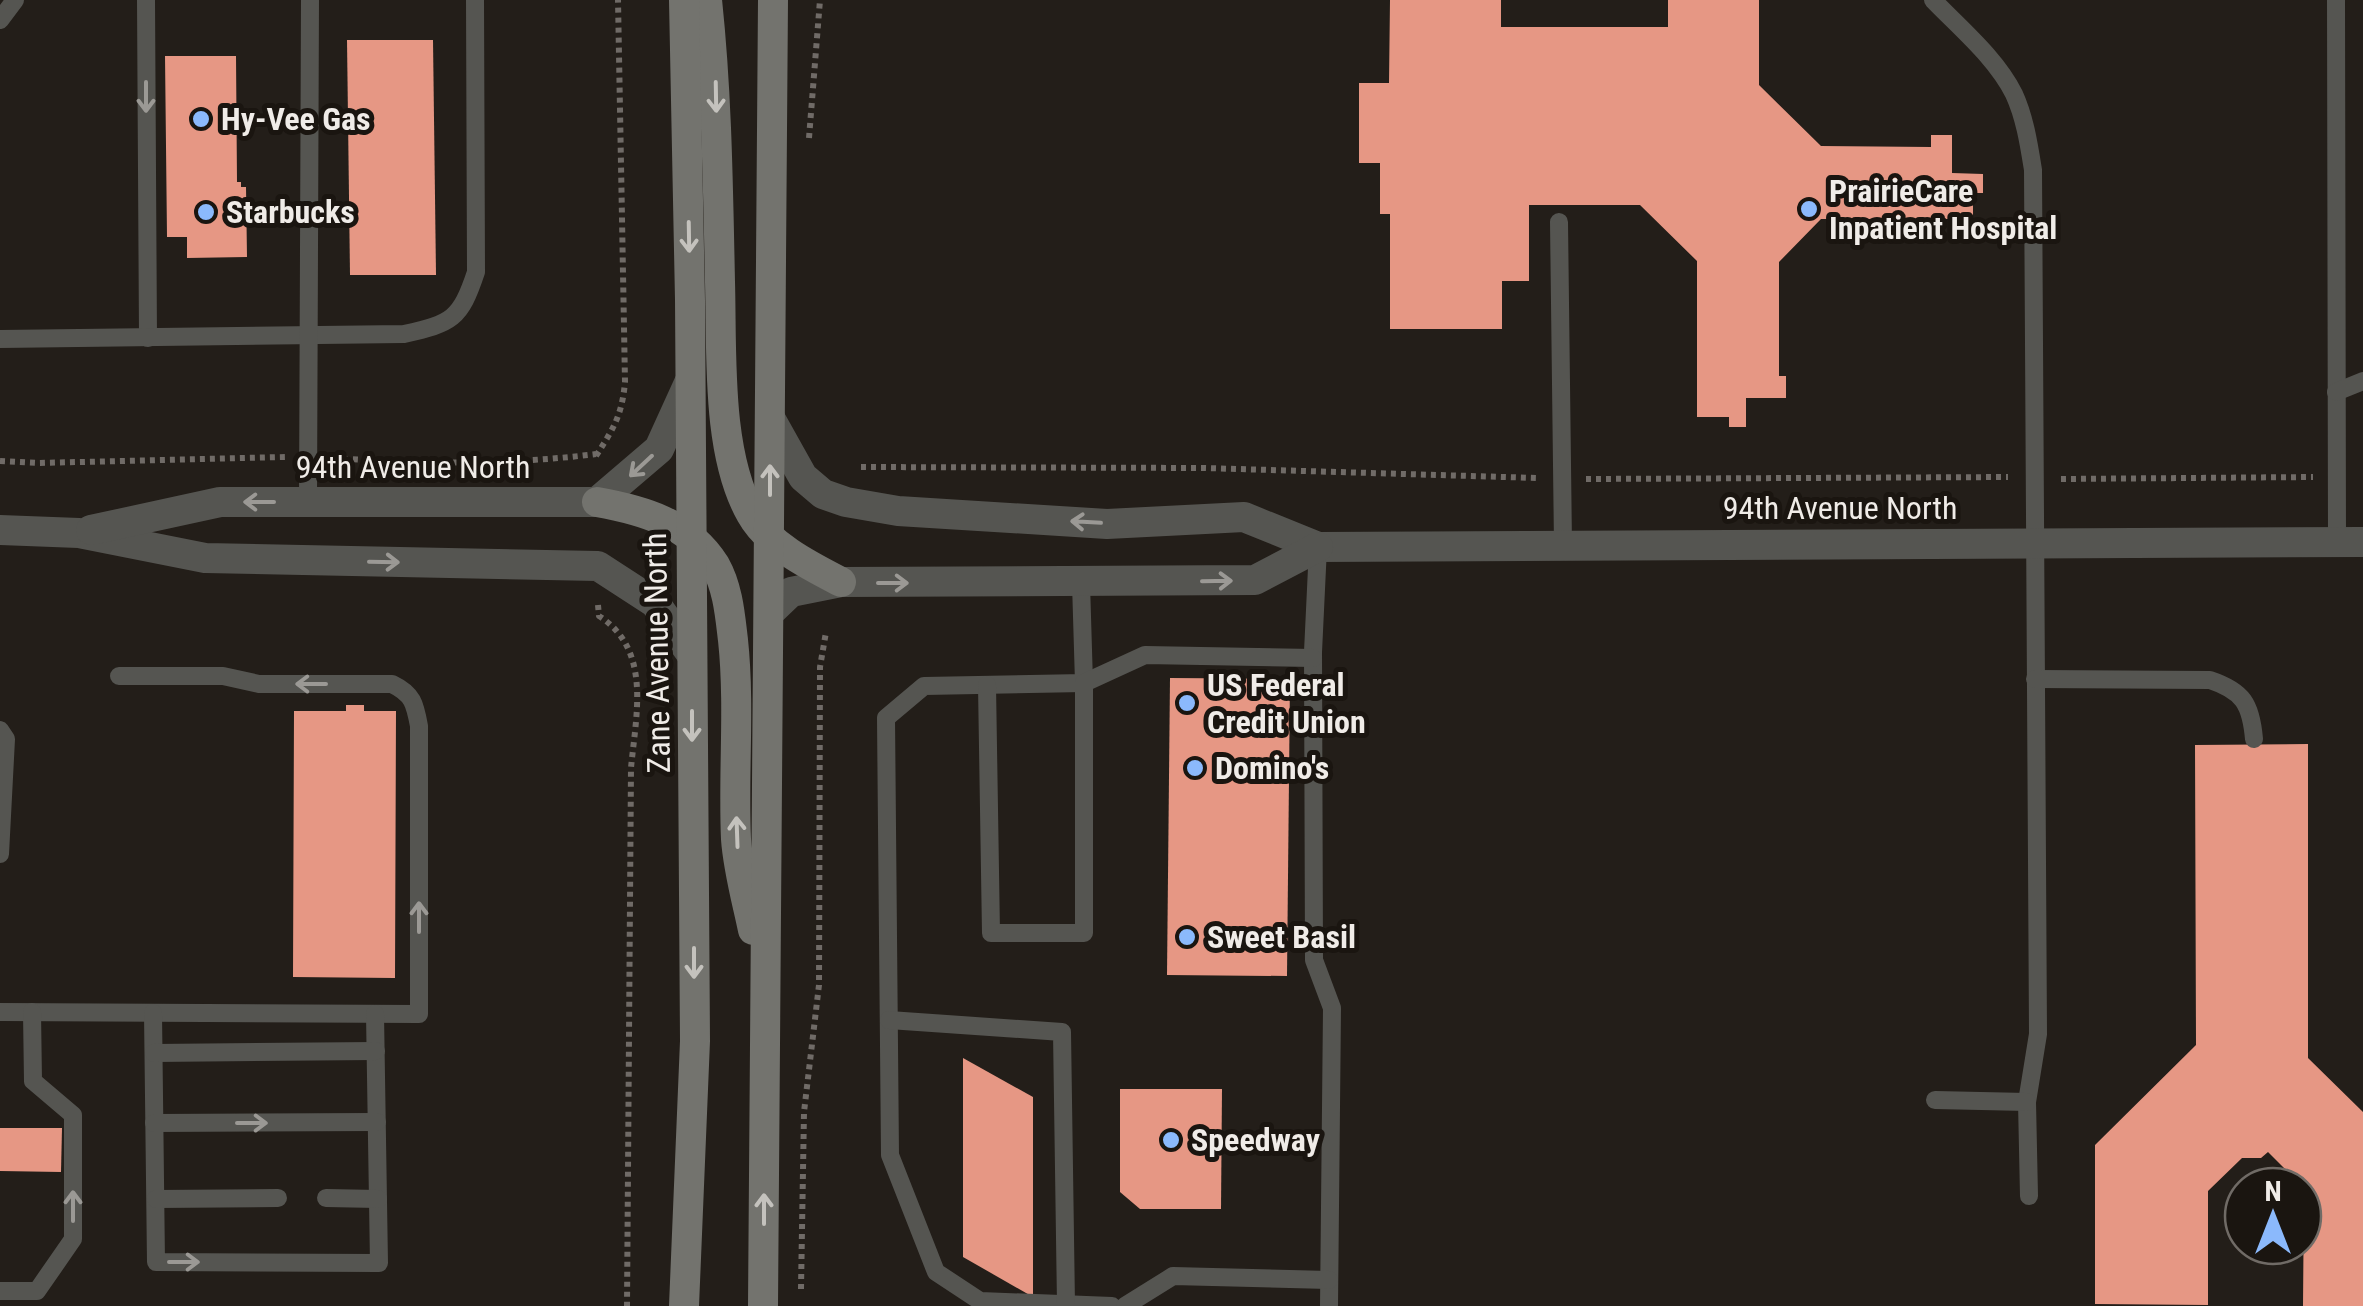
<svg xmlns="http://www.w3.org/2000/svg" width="2363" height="1306" font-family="'Roboto Condensed',sans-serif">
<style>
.building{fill:#e69784}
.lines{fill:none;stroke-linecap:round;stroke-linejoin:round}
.path{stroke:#706b67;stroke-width:6;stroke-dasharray:5 5;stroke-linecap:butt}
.service{stroke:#555551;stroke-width:18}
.minor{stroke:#555551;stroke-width:30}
.secondary{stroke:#73736e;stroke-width:30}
.oneway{stroke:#9b9995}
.oneway2{stroke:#c4c2bd}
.poi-dot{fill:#8bb9fc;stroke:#1a1510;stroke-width:4}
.labels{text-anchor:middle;stroke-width:10;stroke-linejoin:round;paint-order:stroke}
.poi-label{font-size:32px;font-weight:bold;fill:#f0ece8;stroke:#1a1510;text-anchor:start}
.street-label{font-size:32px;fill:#f0ece8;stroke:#1a1510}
</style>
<rect width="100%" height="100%" fill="#231e19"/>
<g class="building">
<polygon points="1390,0 1501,0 1501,27 1668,27 1668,0 1759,0 1759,85 1821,146 1931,147 1931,135 1952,135 1952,173 1983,174 1983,193 1973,193 1973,219 1821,219 1779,262 1779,376 1786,376 1786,398 1746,398 1746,427 1729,427 1729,417 1697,417 1697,261 1640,205 1529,205 1529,281 1502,281 1502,329 1390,329 1390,214 1380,214 1380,163 1359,163 1359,83 1389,83"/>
<polygon points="347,40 433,40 436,275 350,275"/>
<polygon points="165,56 236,56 237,182 241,182 241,187 246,187 247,257 187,258 187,237 167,237"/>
<polygon points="1170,678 1290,679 1287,976 1167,975"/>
<polygon points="346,705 364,705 364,711 396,711 395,978 293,977 294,711 346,711"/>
<polygon points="2308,744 2308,1058 2363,1112 2363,1306 2303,1306 2304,1188 2268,1152 2261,1158 2242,1158 2208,1191 2208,1305 2095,1304 2095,1145 2196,1045 2195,745"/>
<polygon points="963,1058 1033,1097 1033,1297 963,1257"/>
<polygon points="1120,1089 1222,1089 1221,1209 1140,1209 1120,1192"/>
<polygon points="0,1128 62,1128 61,1172 0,1171"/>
</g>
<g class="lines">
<g class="path">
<polyline points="809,138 820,0"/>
<path d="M596 456C613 429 622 416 625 382L618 0"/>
<path d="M333 458C420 464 509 465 596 454"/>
<polyline points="0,461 39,463 285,457"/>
<polyline points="861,467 1204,468 1538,478"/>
<polyline points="1586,479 2008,477"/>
<polyline points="2061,479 2313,477"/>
<path d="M598 605 599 616C652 650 636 714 631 768L627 1306"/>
<polyline points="801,1289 804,1112 819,985 820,667 826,632"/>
</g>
<g class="service">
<polyline points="146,0 148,338"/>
<path d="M1933 0C1961 29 1996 58 2014 94 2025 118 2029 145 2033 170L2038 1034 2027 1102 2029 1196"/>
<polyline points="2336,0 2337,542"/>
<polyline points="0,20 15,0"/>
<polyline points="1559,222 1563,545"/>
<path d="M0 339 404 334C452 323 460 320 476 272L475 0"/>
<polyline points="2336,392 2363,381"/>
<polyline points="308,502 310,0"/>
<polyline points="1318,547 1313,652 1314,960 1332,1008 1329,1306"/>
<polyline points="1081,583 1084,683 924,686 886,718 890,1155 936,1272 980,1301 1112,1306"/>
<path d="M2035 679 2210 680C2243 691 2251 704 2254 739"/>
<polyline points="987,685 991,933 1084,933 1084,683 1145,655 1313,658"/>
<polyline points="0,730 6,739 0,854"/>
<path d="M0 1012 419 1014V726C415 704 413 694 392 684H259L223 676H119"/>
<polyline points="153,1013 156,1262 379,1263 375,1014"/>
<polyline points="889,1020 1062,1032 1066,1305"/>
<polyline points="154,1053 376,1051"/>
<polyline points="1935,1100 2027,1102"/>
<polyline points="154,1123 377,1122"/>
<polyline points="326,1198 378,1199"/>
<polyline points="156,1199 278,1198"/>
<polyline points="0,1291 37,1291 73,1239 73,1115 33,1081 32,1012"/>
<polyline points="1125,1306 1173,1276 1329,1280"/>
</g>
<g class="minor">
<polyline points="770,418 803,477 823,494 846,502 898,511 1107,524 1244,517 1318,547 2363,542"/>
<polyline points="0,530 79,533 205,558 598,566 655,603 692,655"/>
<polyline points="91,530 220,502 597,502 659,449 689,383"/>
<polyline points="769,613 791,592 841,582 1255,580 1318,547"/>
</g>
<g class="secondary">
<path d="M707 0C717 94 718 188 720 282 722 351 716 453 751 514 768 545 810 566 841 582"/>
<path d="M597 502C642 510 689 523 715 565 728 588 730 615 733 640 740 706 733 773 736 839 738 869 747 901 753 930"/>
<polyline points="684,1306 695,1041 690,300 684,0"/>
<polyline points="763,1306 773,0"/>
</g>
</g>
<defs><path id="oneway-shaft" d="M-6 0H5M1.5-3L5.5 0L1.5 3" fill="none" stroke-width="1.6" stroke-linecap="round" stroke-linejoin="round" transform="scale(2.5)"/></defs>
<g class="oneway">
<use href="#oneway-shaft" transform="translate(146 97) rotate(90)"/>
<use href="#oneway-shaft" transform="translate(641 466) rotate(137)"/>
<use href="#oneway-shaft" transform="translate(259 502) rotate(180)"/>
<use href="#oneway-shaft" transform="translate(1086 522) rotate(-177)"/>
<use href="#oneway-shaft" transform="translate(384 562) rotate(1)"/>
<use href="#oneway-shaft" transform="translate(1217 581) rotate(-1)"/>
<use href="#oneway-shaft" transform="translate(893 583)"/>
<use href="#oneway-shaft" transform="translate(311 684) rotate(180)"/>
<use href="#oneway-shaft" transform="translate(419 917) rotate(-90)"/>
<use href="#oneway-shaft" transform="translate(252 1123)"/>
<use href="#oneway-shaft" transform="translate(73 1206) rotate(-90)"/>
<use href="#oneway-shaft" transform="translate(184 1262)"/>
</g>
<g class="oneway2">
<use href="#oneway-shaft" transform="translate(716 97) rotate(89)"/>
<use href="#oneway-shaft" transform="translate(689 237) rotate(89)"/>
<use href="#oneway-shaft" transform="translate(770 480) rotate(-90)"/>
<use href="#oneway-shaft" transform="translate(692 726) rotate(90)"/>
<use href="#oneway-shaft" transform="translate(737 832) rotate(-92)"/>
<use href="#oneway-shaft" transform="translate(694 963) rotate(90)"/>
<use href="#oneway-shaft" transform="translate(764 1209) rotate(-90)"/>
</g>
<g class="poi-dot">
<circle cx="201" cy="119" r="10"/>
<circle cx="1809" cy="209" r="10"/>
<circle cx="206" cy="212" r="10"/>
<circle cx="1187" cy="703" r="10"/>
<circle cx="1195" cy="768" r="10"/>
<circle cx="1187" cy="937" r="10"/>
<circle cx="1171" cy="1140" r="10"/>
</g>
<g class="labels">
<g class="poi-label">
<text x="221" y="130">Hy-Vee Gas</text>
<text x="1829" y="202">PrairieCare<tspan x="1829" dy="37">Inpatient Hospital</tspan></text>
<text x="226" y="223">Starbucks</text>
<text x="1207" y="696">US Federal<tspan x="1207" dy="37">Credit Union</tspan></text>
<text x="1215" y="779">Domino's</text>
<text x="1207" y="948">Sweet Basil</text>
<text x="1191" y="1151">Speedway</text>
</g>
<g class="street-label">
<text x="413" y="478">94th Avenue North</text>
<text x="1840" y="519">94th Avenue North</text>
<text transform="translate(657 653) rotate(-91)" y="11">Zane Avenue North</text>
</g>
</g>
<g transform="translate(2273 1216)"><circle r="48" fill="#1a1510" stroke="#706b66" stroke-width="2.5"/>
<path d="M0-8L18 38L0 25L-18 38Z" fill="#8bb9fc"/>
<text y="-15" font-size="28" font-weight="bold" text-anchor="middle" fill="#f0ece8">N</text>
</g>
</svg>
